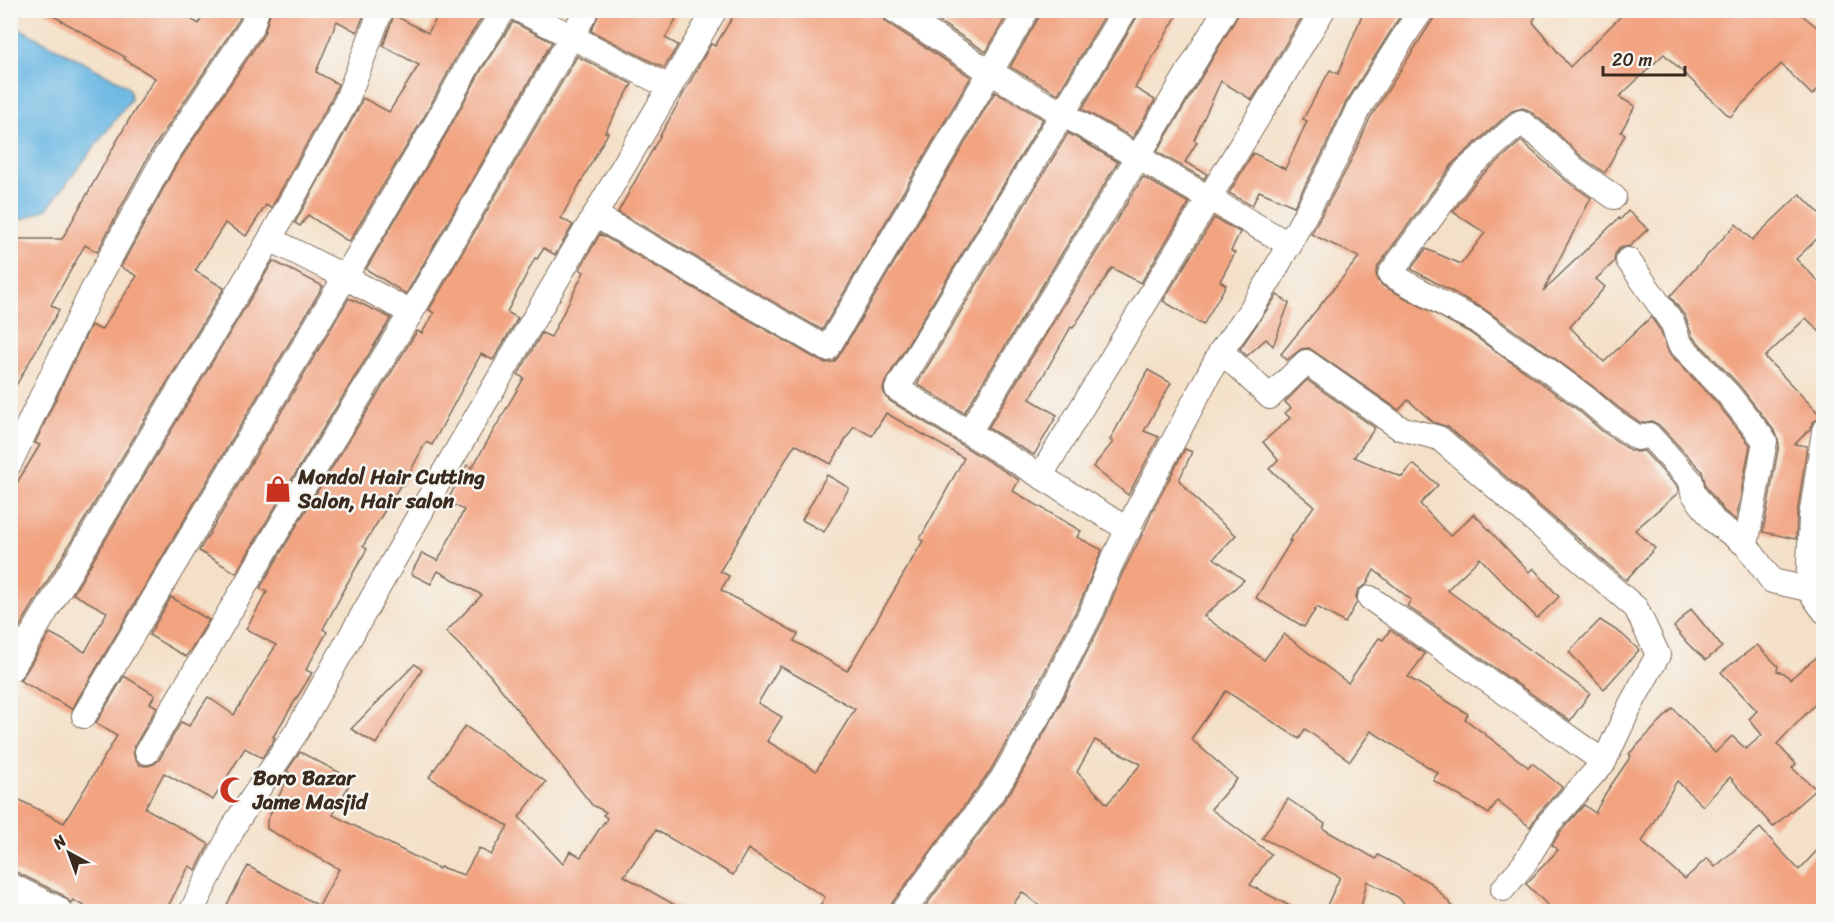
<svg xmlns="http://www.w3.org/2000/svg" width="1834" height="922" font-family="Sriracha,sans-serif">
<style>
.water{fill:#69b7e3;stroke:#527080;stroke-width:1.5}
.building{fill:#f2a380;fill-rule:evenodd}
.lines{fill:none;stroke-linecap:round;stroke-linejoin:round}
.street-casing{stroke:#7c6a5a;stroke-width:26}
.highway-casing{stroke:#7c6a5a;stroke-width:35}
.street{stroke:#fff;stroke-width:24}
.highway{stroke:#fff;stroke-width:33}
.labels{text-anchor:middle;stroke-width:5;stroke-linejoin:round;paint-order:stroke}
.poi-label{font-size:21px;font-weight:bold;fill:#3b2a1e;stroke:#f6f6f2;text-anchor:start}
</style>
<rect width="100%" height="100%" fill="#f6f6f2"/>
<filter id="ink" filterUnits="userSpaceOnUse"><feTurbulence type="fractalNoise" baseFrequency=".0167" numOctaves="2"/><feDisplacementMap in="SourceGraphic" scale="12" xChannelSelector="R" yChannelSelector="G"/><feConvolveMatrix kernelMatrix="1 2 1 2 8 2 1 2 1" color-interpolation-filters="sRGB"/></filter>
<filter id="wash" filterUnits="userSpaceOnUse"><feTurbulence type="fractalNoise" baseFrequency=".008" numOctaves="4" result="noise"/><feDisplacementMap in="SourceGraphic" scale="24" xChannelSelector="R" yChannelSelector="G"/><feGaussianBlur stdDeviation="1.35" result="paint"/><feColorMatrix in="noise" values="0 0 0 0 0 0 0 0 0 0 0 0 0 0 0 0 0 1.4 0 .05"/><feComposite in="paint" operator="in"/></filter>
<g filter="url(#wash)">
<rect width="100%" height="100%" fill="#f4e0c8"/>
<polygon class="water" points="11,24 126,85 130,90 131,99 47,209 21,220 11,220"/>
<g id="blocks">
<g class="building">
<polygon points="43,10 175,10 199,24 205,10 242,10 239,20 150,153 97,252 85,245 51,305 59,310 10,396 10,239 62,239 127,123 155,78 124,59 125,57"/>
<polygon points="271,10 366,10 357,32 337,21 316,72 338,84 333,96 271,208 266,205 246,236 225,223 195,271 224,288 10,643 10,494 40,445 35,443 91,325 101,330 137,276 121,267 175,167 264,34"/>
<polygon points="441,10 487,10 458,54 424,117 349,242 308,215 300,226 295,223 358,109 363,98 389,112 419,65 383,46 394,15 428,33"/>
<polygon points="601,10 681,10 665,38 678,45 664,68 591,31"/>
<polygon points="737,10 880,10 882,17 886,22 971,77 822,330 618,212 711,44 715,46"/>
<polygon points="921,10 987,10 1004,20 986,52"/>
<polygon points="1041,10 1104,10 1107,12 1058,94 1010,67 1039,17"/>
<polygon points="1139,10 1180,10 1135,88 1155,100 1133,138 1082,109 1137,17"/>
<polygon points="1239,10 1306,10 1252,100 1221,81 1194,140 1197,142 1185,162 1207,174 1204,179 1157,152 1237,17"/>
<polygon points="1364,10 1404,10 1345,104 1322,154 1294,206 1259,191 1252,206 1229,193 1253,153 1285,169 1307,121 1303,119 1330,70 1338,74"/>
<polygon points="1436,10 1538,10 1533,22 1570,67 1627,10 1796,10 1824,33 1824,84 1812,95 1781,64 1730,117 1664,54 1619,97 1635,106 1621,132 1625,134 1605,173 1582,157 1556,132 1530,111 1523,108 1512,111 1454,162 1378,266 1376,272 1377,280 1383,286 1469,332 1506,359 1526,372 1578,410 1602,431 1630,450 1636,452 1644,451 1678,488 1678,493 1635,530 1655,548 1626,580 1448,427 1433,422 1408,400 1399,410 1309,348 1301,349 1287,360 1281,354 1359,257 1311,234 1348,167 1370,118 1434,18"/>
<polygon points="513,22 552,42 406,294 366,269 448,131 482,69"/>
<polygon points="577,56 632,84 605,132 608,133 561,218 573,225 555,255 544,248 537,259 535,258 507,312 518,318 493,360 481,354 432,445 426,442 403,485 401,484 363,546 367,549 341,594 342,594 323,629 327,632 306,670 312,673 273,737 275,738 262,758 245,748 213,800 164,773 145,808 209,844 196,870 189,866 165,912 95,912 73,900 71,903 63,895 10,869 10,795 64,823 117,736 96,723 124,676 155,695 150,703 157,707 135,745 133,751 135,759 140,765 147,766 154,764 159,760 181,722 189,726 208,697 234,715 276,645 246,629 267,592 260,588 310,503 417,331 422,333 434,313 429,310"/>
<path d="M995 92 1043 119 885 382 883 389 885 396 890 401 1019 480 1013 491 1081 531 1077 537 1102 550 1079 605 1029 702 990 771 892 903 889 912H816L825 897 748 849 733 875 656 830 624 876 687 912H223L248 866 319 906 339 869 267 829V821L290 773 287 771 300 752 352 779 333 815 439 869 440 867 464 875 479 848 491 855 508 826 429 777 465 726 546 782 519 817 563 864 570 851 581 857 604 822 606 823 605 822 607 818 603 815 606 812 592 805 490 675 446 632 482 595 438 571 431 584 411 574 422 553 438 561 464 510 447 501 467 465 472 468 510 402 524 378 518 375 542 333 551 337 584 272 580 269 600 234 820 361 826 363 834 362 839 356ZM886 413 964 458 920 539 923 541 847 671 794 641 798 634 721 590 729 576 720 571 795 444 831 464 854 426 872 436ZM780 666 855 709 816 771 767 741 782 717 758 703Z"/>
<polygon points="1068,133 1118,162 964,413 917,384"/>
<polygon points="1521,141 1565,180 1591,198 1543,291 1619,218 1620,220 1628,211 1648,229 1630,246 1620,248 1615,254 1614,262 1596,279 1605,287 1570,327 1604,362 1651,317 1660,330 1669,353 1717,403 1750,445 1736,520 1724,511 1706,487 1702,471 1659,425 1652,421 1641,423 1619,408 1595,388 1542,349 1522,336 1484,309 1411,269 1426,249 1461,264 1485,233 1453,212 1477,180"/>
<polygon points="1143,177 1189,203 1141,283 1112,268 1073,328 1071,327 1030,399 1057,415 1034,455 988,428"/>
<polygon points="1800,194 1824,218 1824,232 1796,259 1824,287 1824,336 1806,318 1765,357 1822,417 1813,422 1810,429 1795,444 1807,446 1797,515 1796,539 1763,532 1779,444 1776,433 1739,385 1692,336 1685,316 1670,296 1736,224 1752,240"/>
<polygon points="1214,218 1240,232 1231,251 1235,253 1220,281 1226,285 1203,325 1163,301"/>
<polygon points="273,261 323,286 72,709 19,680 24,675 50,633 85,652 107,612 73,594"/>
<polygon points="1277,295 1289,303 1273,346 1266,339 1247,356 1240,349"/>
<polygon points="349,298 391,318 286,489 236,573 199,551"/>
<polygon points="1148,370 1171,383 1144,431 1159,437 1128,495 1093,467 1113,442 1110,440"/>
<polygon points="1307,380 1375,428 1354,457 1402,477 1413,464 1438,485 1420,504 1450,536 1474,514 1529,572 1533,568 1559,597 1537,618 1480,558 1447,590 1590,693 1570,721 1407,606 1411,600 1374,570 1366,585 1358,590 1356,596 1357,602 1345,623 1317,607 1304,627 1256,598 1291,541 1289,541 1314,506 1269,469 1278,460 1263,442 1290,418 1285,413 1291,408 1285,402"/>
<path d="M1185 449 1192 452 1179 480 1206 510 1236 535 1214 558 1244 580 1204 616 1264 660 1284 634 1348 683 1379 638 1383 640 1390 630 1425 654 1408 677 1468 714 1465 719 1528 767 1532 763 1562 787 1538 814 1530 827 1497 801 1489 814 1433 780 1438 773 1371 731 1350 761 1305 729 1299 739 1226 691 1191 739 1237 779 1211 809 1271 854 1250 885 1301 912H1047L1022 892 1008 912H921L1013 788 1054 716 1105 617 1122 574 1141 537 1154 508ZM1095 740 1141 764 1107 804 1077 772Z"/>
<polygon points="827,475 849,488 824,532 802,520"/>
<polygon points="171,597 209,620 186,657 149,635"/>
<polygon points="1691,609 1722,647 1706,660 1688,644 1674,627"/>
<polygon points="1600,620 1622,634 1639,650 1604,689 1569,652"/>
<polygon points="1757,645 1778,666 1777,671 1784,673 1790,679 1824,651 1824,695 1777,744 1796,764 1792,768 1816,789 1773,827 1730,777 1703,806 1677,781 1642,842 1685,879 1707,858 1715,867 1760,828 1799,870 1824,843 1824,912 1555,912 1526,884 1558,850 1552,845 1560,832 1584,805 1595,813 1605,794 1631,756 1629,754 1673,708 1715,753 1732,736 1746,749 1762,735 1749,719 1757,711 1721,672"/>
<polygon points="415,664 422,670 376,744 351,729"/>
<polygon points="1288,799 1325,824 1323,829 1327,831 1376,859 1378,855 1431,883 1458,912 1412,912 1398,897 1367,881 1360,912 1324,912 1340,877 1262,838"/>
</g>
</g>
</g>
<g filter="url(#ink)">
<use href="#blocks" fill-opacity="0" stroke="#7c6a5a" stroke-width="1.5"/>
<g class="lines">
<defs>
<g id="street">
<polyline points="520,10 669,87"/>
<polyline points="894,10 990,72 1290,245"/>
<polyline points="1125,10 897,389 1129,530"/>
<polyline points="1614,197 1573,168 1546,142 1521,122 1466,170 1390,274 1451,308 1476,320 1514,348 1534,360 1587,399 1610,419 1638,438 1649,435 1691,481 1693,493 1714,521 1746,545"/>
<polyline points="595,215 827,349 1027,10"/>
<polyline points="270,239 345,277 411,313"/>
<polyline points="1628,260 1673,324 1679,343 1728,394 1765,441 1746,545 1772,581 1808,589"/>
<polyline points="1221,351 1270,397 1306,362 1400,428 1439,438 1636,608 1658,655 1631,704 1604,762 1549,823 1524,864 1503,889"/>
<polyline points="1824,431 1811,517 1808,589 1824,611"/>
<polyline points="969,432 1138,157 1225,10"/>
<polyline points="10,463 92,291 163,160 252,26 257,10"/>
<polyline points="1041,475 1323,10"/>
<polyline points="1370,598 1604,762"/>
<polyline points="12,668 270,239 346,102 381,10"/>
<polyline points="84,716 436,124 470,62 504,10"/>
<polyline points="147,752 298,496 411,313 587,10"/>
<polyline points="191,912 237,821 297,731 426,503 715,10"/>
<polyline points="903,912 1002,779 1042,709 1092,611 1109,568 1141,502 1221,351 1248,314 1269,281 1335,160 1357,111 1408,30 1422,10"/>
</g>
<polyline id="highway" points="10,890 55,912"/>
</defs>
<use href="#street" class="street-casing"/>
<use href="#highway" class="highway-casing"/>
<use href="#street" class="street"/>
<use href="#highway" class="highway"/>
</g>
</g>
<defs>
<symbol id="shop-bare" viewBox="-9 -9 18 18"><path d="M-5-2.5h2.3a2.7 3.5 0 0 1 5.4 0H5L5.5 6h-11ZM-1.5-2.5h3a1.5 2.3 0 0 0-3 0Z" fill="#c8321e" stroke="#f6f6f2" stroke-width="2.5" paint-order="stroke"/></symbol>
<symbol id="mosque-bare" viewBox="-9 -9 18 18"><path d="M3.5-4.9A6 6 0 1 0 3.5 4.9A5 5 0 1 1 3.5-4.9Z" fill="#c8321e" stroke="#f6f6f2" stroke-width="2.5" paint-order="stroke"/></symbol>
</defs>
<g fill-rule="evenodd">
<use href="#shop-bare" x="259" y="470" width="38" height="38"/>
<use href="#mosque-bare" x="214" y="771" width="38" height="38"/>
</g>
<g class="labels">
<g class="poi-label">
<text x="298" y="484">Mondol Hair Cutting<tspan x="298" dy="24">Salon, Hair salon</tspan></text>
<text x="253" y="785">Boro Bazar<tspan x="253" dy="24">Jame Masjid</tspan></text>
</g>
</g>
<rect width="1834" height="922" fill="none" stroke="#f6f6f2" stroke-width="36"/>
<g transform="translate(69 853) rotate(319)" stroke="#f6f6f2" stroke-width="4.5" paint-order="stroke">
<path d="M0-4.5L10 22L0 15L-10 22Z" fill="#3b2a1e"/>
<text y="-9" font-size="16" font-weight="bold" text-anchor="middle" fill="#3b2a1e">N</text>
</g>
<path d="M1603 66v9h82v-9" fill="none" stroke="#3b2a1e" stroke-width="3"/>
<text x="1612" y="66" font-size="18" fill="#3b2a1e" stroke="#f6f6f2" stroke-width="4.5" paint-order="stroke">20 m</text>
</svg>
